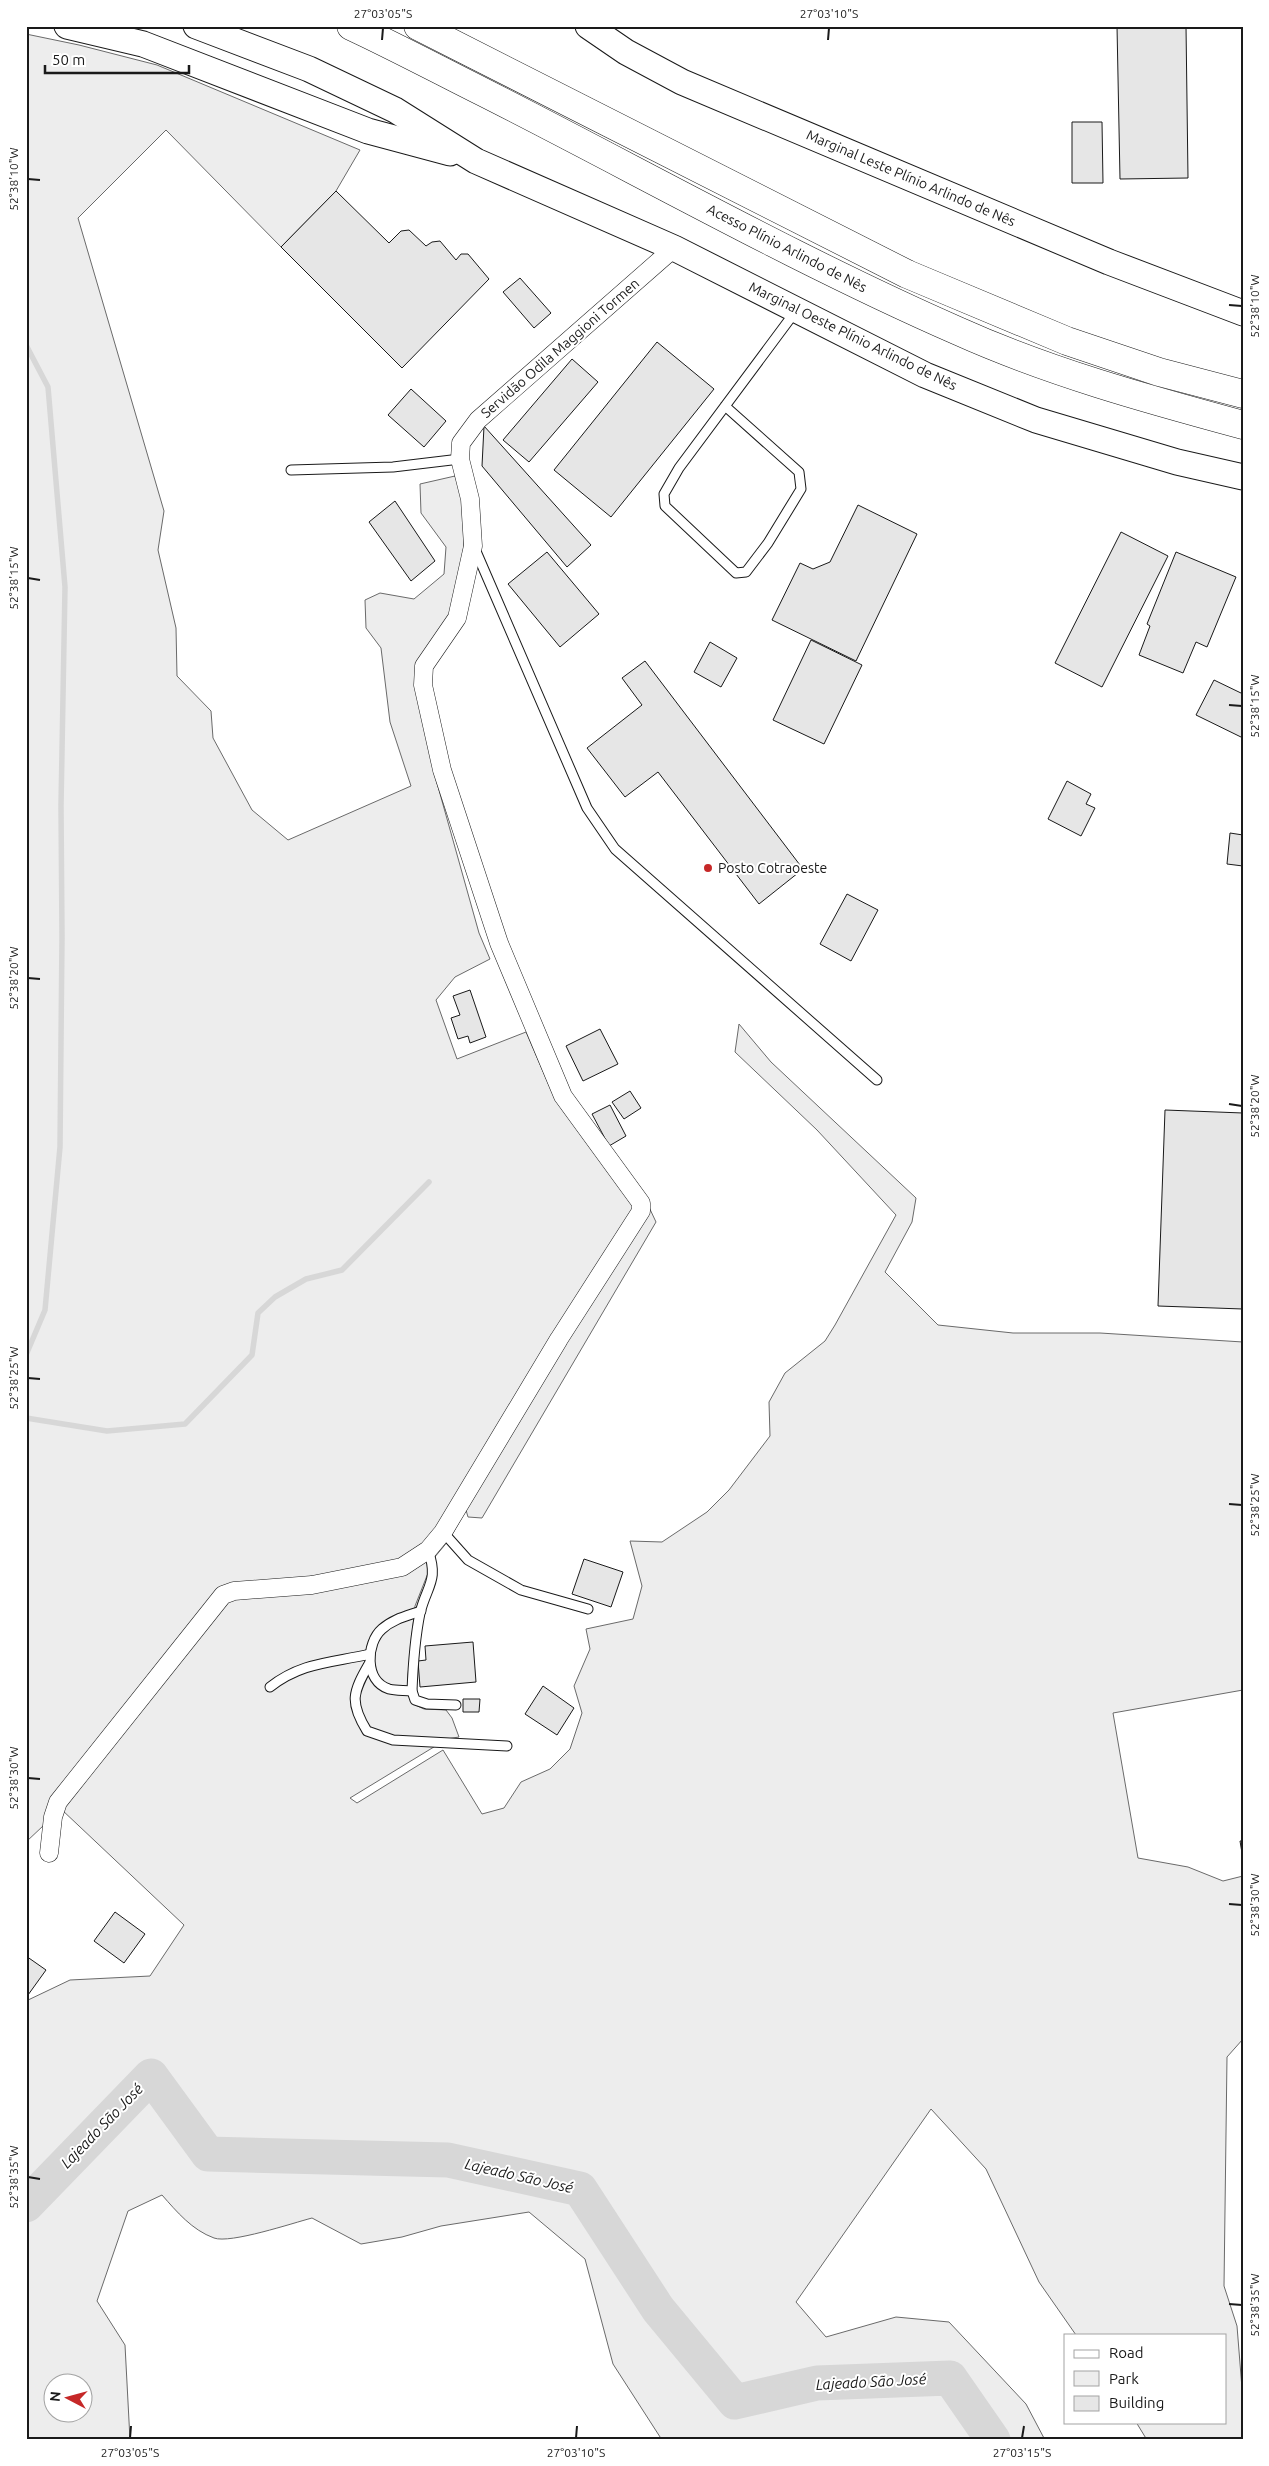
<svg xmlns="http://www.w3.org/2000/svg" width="1269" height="2466" font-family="Ubuntu,sans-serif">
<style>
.green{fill:#ededed;stroke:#6a6a6a;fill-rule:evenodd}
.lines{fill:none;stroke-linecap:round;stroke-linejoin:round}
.stream{stroke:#d7d7d7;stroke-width:5.5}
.river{stroke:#d7d7d7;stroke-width:35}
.building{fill:#e6e6e6;stroke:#1a1a1a}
.service-casing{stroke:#1a1a1a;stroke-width:11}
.minor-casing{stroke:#1a1a1a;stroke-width:19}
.secondary-casing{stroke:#1a1a1a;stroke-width:27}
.trunk-casing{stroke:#1a1a1a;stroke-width:29}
.service{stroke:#fff;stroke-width:9}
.minor{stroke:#fff;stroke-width:18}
.secondary{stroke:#fff;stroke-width:25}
.trunk{stroke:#fff;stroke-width:28}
.ticks{fill:none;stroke:#1a1a1a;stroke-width:2}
.poi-dot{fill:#c62828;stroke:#fff;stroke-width:2}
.labels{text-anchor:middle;stroke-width:4;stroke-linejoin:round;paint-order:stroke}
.street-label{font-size:14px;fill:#1a1a1a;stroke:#fff}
.poi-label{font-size:14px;fill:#1a1a1a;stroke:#fff;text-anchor:start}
.water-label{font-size:15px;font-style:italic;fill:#1a1a1a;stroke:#fff}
.neatline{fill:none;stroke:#1a1a1a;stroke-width:2}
.ticks-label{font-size:12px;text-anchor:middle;fill:#1a1a1a}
</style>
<rect width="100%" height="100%" fill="#fff"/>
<path class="green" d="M26 34 79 45 157 65 360 150 336 191 281 247 166 130 78 218 164 511 158 550 176 628 177 676 211 711 213 738 252 810 288 840 411 786 390 722 381 648 366 628 365 600 380 593 414 599 444 574 446 547 421 513 420 484 455 476 463 498 464 546 453 612 416 670 435 776 479 933 490 959 455 977 436 1000 457 1059 526 1032 555 1099 648 1205 656 1222 482 1518 468 1517 466 1510 449 1540 434 1558 415 1606 408 1675V1690L413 1704 424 1709 446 1710 452 1718 459 1737 447 1739 350 1798 357 1803 443 1750 482 1814 504 1808 521 1782 550 1769 570 1749 582 1713 574 1686 590 1649 586 1629 633 1619 642 1586 630 1541 662 1542 707 1512 729 1490 770 1436 769 1402 785 1373 825 1341 835 1325 896 1215 817 1130 735 1052 739 1024 771 1062 916 1198 912 1222 885 1272 938 1325 1013 1333H1100L1243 1342V1690L1113 1713 1138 1858 1188 1867 1223 1881 1243 1876V2039L1227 2057 1224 2286 1237 2326 1243 2401V2440H1147L1136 2422H1225V2335H1076L1039 2282 986 2169 931 2109 796 2302 826 2337 896 2317 949 2322 1026 2404 1045 2440H662L613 2364 585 2259 529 2212 441 2226 402 2237 361 2244 312 2218C293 2223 230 2244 214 2238 192 2230 177 2212 162 2195L128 2211 97 2301 125 2345 130 2440H26V2001L70 1980 150 1976 184 1925 61 1809 26 1842ZM52 2384H82V2414H52Z"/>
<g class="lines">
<g class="stream">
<polyline points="26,345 48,387 65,587 61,806 62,937 60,1147 45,1310 26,1355"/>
<polyline points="26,1418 107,1431 185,1424 252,1355 258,1313 275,1297 306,1279 342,1270 429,1182"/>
</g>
<polyline class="river" points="26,2205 151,2076 208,2154 448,2160 580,2189 658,2309 735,2402 817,2383 950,2378 993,2440"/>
</g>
<g class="building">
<polygon points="1117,26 1186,26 1188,178 1120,179"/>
<polygon points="1072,122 1102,122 1103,183 1072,183"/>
<polygon points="336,191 389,243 401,231 409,230 426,246 432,242 440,241 456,260 461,254 468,254 489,279 402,368 281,247"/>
<polygon points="520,278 551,313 534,328 503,292"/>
<polygon points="657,342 714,389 611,517 554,470"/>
<polygon points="572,359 598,382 529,462 503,440"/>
<polygon points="411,389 446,421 424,447 388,415"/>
<polygon points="484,426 591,545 567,567 482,466"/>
<polygon points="395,501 435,561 411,581 369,522"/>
<polygon points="858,505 917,534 856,661 772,620 800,563 813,569 830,562"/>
<polygon points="1121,532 1168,556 1102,687 1055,663"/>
<polygon points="547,552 599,614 560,647 508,584"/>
<polygon points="1176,552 1236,577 1207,647 1196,642 1183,673 1139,655 1150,626 1147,624"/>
<polygon points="811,640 862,665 824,744 773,720"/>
<polygon points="710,642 737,658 721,687 694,672"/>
<polygon points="645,661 803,869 759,904 658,772 625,797 587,748 642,705 622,678"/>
<polygon points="1214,680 1243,694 1243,738 1196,715"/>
<polygon points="1067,781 1091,794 1086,804 1095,808 1081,836 1048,819"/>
<polygon points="1230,833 1243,835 1243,866 1227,864"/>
<polygon points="847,894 878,910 851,961 820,944"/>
<polygon points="470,990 486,1037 470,1043 468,1036 458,1039 451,1018 460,1015 453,996"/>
<polygon points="600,1029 618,1064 583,1081 566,1046"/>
<polygon points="630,1091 641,1108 624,1119 612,1102"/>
<polygon points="610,1105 626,1136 609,1146 592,1114"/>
<polygon points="1165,1110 1243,1113 1243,1309 1158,1306"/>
<polygon points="584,1559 623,1572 611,1607 572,1594"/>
<polygon points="473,1642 476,1682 420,1687 418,1661 426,1660 425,1646"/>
<polygon points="543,1686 574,1708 557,1735 525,1714"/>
<polygon points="463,1699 480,1699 479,1712 463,1712"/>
<polygon points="1240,1841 1243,1841 1243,1859"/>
<polygon points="115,1912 145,1934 124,1963 94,1941"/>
<polygon points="26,1956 46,1970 28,1995 26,1994"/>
</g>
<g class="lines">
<defs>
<g id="service">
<polyline points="725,406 799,472 801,489 768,543 746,572 736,573 665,506 664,494 679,468 795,312"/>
<polyline points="291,470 393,467 460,459"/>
<polyline points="475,549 587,808 615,849 877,1080"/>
<polyline points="443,1532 468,1560 521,1590 588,1609"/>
<path d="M428 1550C439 1581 427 1585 420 1613 415 1638 413 1665 412 1691L415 1700 427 1704 456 1705"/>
<path d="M369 1664C353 1692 349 1702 367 1731L393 1740 507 1746"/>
<path d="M270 1687C302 1662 331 1663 370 1654"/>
<path d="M412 1691C405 1690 396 1691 389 1689 364 1681 366 1643 382 1629 393 1619 407 1616 421 1611"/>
</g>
<polyline id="minor" points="49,1853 53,1817 58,1802 223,1595 234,1591 312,1585 402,1567 428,1550 443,1532 559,1339 641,1211 641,1203 563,1096 499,943 442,770 423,685 424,666 457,618 473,546 470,499 460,459 461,443 478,420 674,248"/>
<g id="secondary">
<polyline points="67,26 143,44 368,131 450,153"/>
<polyline points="196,26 309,69 395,110 476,161 674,248 925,375 1036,420 1177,462 1243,477"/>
<polyline points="588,26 626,52 682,82 1109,262 1243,313"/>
</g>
<g id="trunk">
<path d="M351 26C396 47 439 70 483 92 641 172 796 260 958 331 1049 372 1147 399 1243 425"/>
<polyline points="418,26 907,274 1067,341 1159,372 1243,394"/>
</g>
</defs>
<use href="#service" class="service-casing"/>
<use href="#minor" class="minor-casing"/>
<use href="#secondary" class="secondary-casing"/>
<use href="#trunk" class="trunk-casing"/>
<use href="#service" class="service"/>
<use href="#minor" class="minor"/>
<use href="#secondary" class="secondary"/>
<use href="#trunk" class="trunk"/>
</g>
<path class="ticks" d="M382 40 383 28M828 40 829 28M28 179 40 180M1229 305 1242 306M28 578 40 580M1229 705 1242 706M28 978 40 979M1229 1104 1242 1106M28 1378 40 1379M1229 1504 1242 1505M28 1778 40 1779M1229 1904 1242 1905M28 2177 40 2179M1229 2304 1242 2305M130 2438 131 2426M576 2438 577 2426M1022 2438 1024 2426"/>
<circle class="poi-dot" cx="708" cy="868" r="5"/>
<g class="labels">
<g class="street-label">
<text transform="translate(911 178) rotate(23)" y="5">Marginal Leste Plínio Arlindo de Nês</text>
<text transform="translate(787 248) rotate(27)" y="5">Acesso Plínio Arlindo de Nês</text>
<text transform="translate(853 336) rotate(26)" y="5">Marginal Oeste Plínio Arlindo de Nês</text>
<text transform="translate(560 348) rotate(-41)" y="5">Servidão Odila Maggioni Tormen</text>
</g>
<g class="poi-label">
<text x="718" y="873">Posto Cotraoeste</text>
</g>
<g class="water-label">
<text transform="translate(102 2126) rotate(-46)" y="5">Lajeado São José</text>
<text transform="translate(519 2176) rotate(13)" y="5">Lajeado São José</text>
<text transform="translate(871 2382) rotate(-3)" y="5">Lajeado São José</text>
</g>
</g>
<rect width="1269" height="2466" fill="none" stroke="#ffffff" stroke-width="55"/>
<rect x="1064" y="2334" width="162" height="90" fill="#ffffff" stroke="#a3a3a3"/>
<rect x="1074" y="2350" width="25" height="8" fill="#ffffff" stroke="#a3a3a3"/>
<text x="1109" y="2358" font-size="15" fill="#1a1a1a">Road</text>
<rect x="1074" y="2371" width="25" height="15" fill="#ededed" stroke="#a3a3a3"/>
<text x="1109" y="2384" font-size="15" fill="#1a1a1a">Park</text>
<rect x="1074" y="2396" width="25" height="15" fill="#e6e6e6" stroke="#a3a3a3"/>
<text x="1109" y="2408" font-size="15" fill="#1a1a1a">Building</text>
<g transform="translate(68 2398) rotate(276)"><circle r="24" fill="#ffffff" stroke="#a3a3a3"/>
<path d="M0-4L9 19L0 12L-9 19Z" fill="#c62828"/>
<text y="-8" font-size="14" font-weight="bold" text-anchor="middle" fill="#1a1a1a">N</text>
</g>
<path d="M45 65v8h144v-8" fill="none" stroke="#1a1a1a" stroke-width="2.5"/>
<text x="52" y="65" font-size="15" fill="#1a1a1a" stroke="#ffffff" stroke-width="4" paint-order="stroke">50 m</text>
<rect x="28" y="28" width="1214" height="2410" class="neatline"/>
<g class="ticks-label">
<text x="383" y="18">27°03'05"S</text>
<text x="829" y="18">27°03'10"S</text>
<text transform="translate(14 179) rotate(-90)" y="4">52°38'10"W</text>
<text transform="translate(1255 306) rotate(-90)" y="4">52°38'10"W</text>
<text transform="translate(14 578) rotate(-90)" y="4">52°38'15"W</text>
<text transform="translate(1255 706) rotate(-90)" y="4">52°38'15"W</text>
<text transform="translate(14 978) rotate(-90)" y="4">52°38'20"W</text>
<text transform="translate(1255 1106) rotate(-90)" y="4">52°38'20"W</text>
<text transform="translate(14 1378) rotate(-90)" y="4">52°38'25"W</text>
<text transform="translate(1255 1505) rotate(-90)" y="4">52°38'25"W</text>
<text transform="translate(14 1778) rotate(-90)" y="4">52°38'30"W</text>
<text transform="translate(1255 1905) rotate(-90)" y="4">52°38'30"W</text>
<text transform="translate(14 2177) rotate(-90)" y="4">52°38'35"W</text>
<text transform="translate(1255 2305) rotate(-90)" y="4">52°38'35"W</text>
<text x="130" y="2457">27°03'05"S</text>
<text x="576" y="2457">27°03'10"S</text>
<text x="1022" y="2457">27°03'15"S</text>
</g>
</svg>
